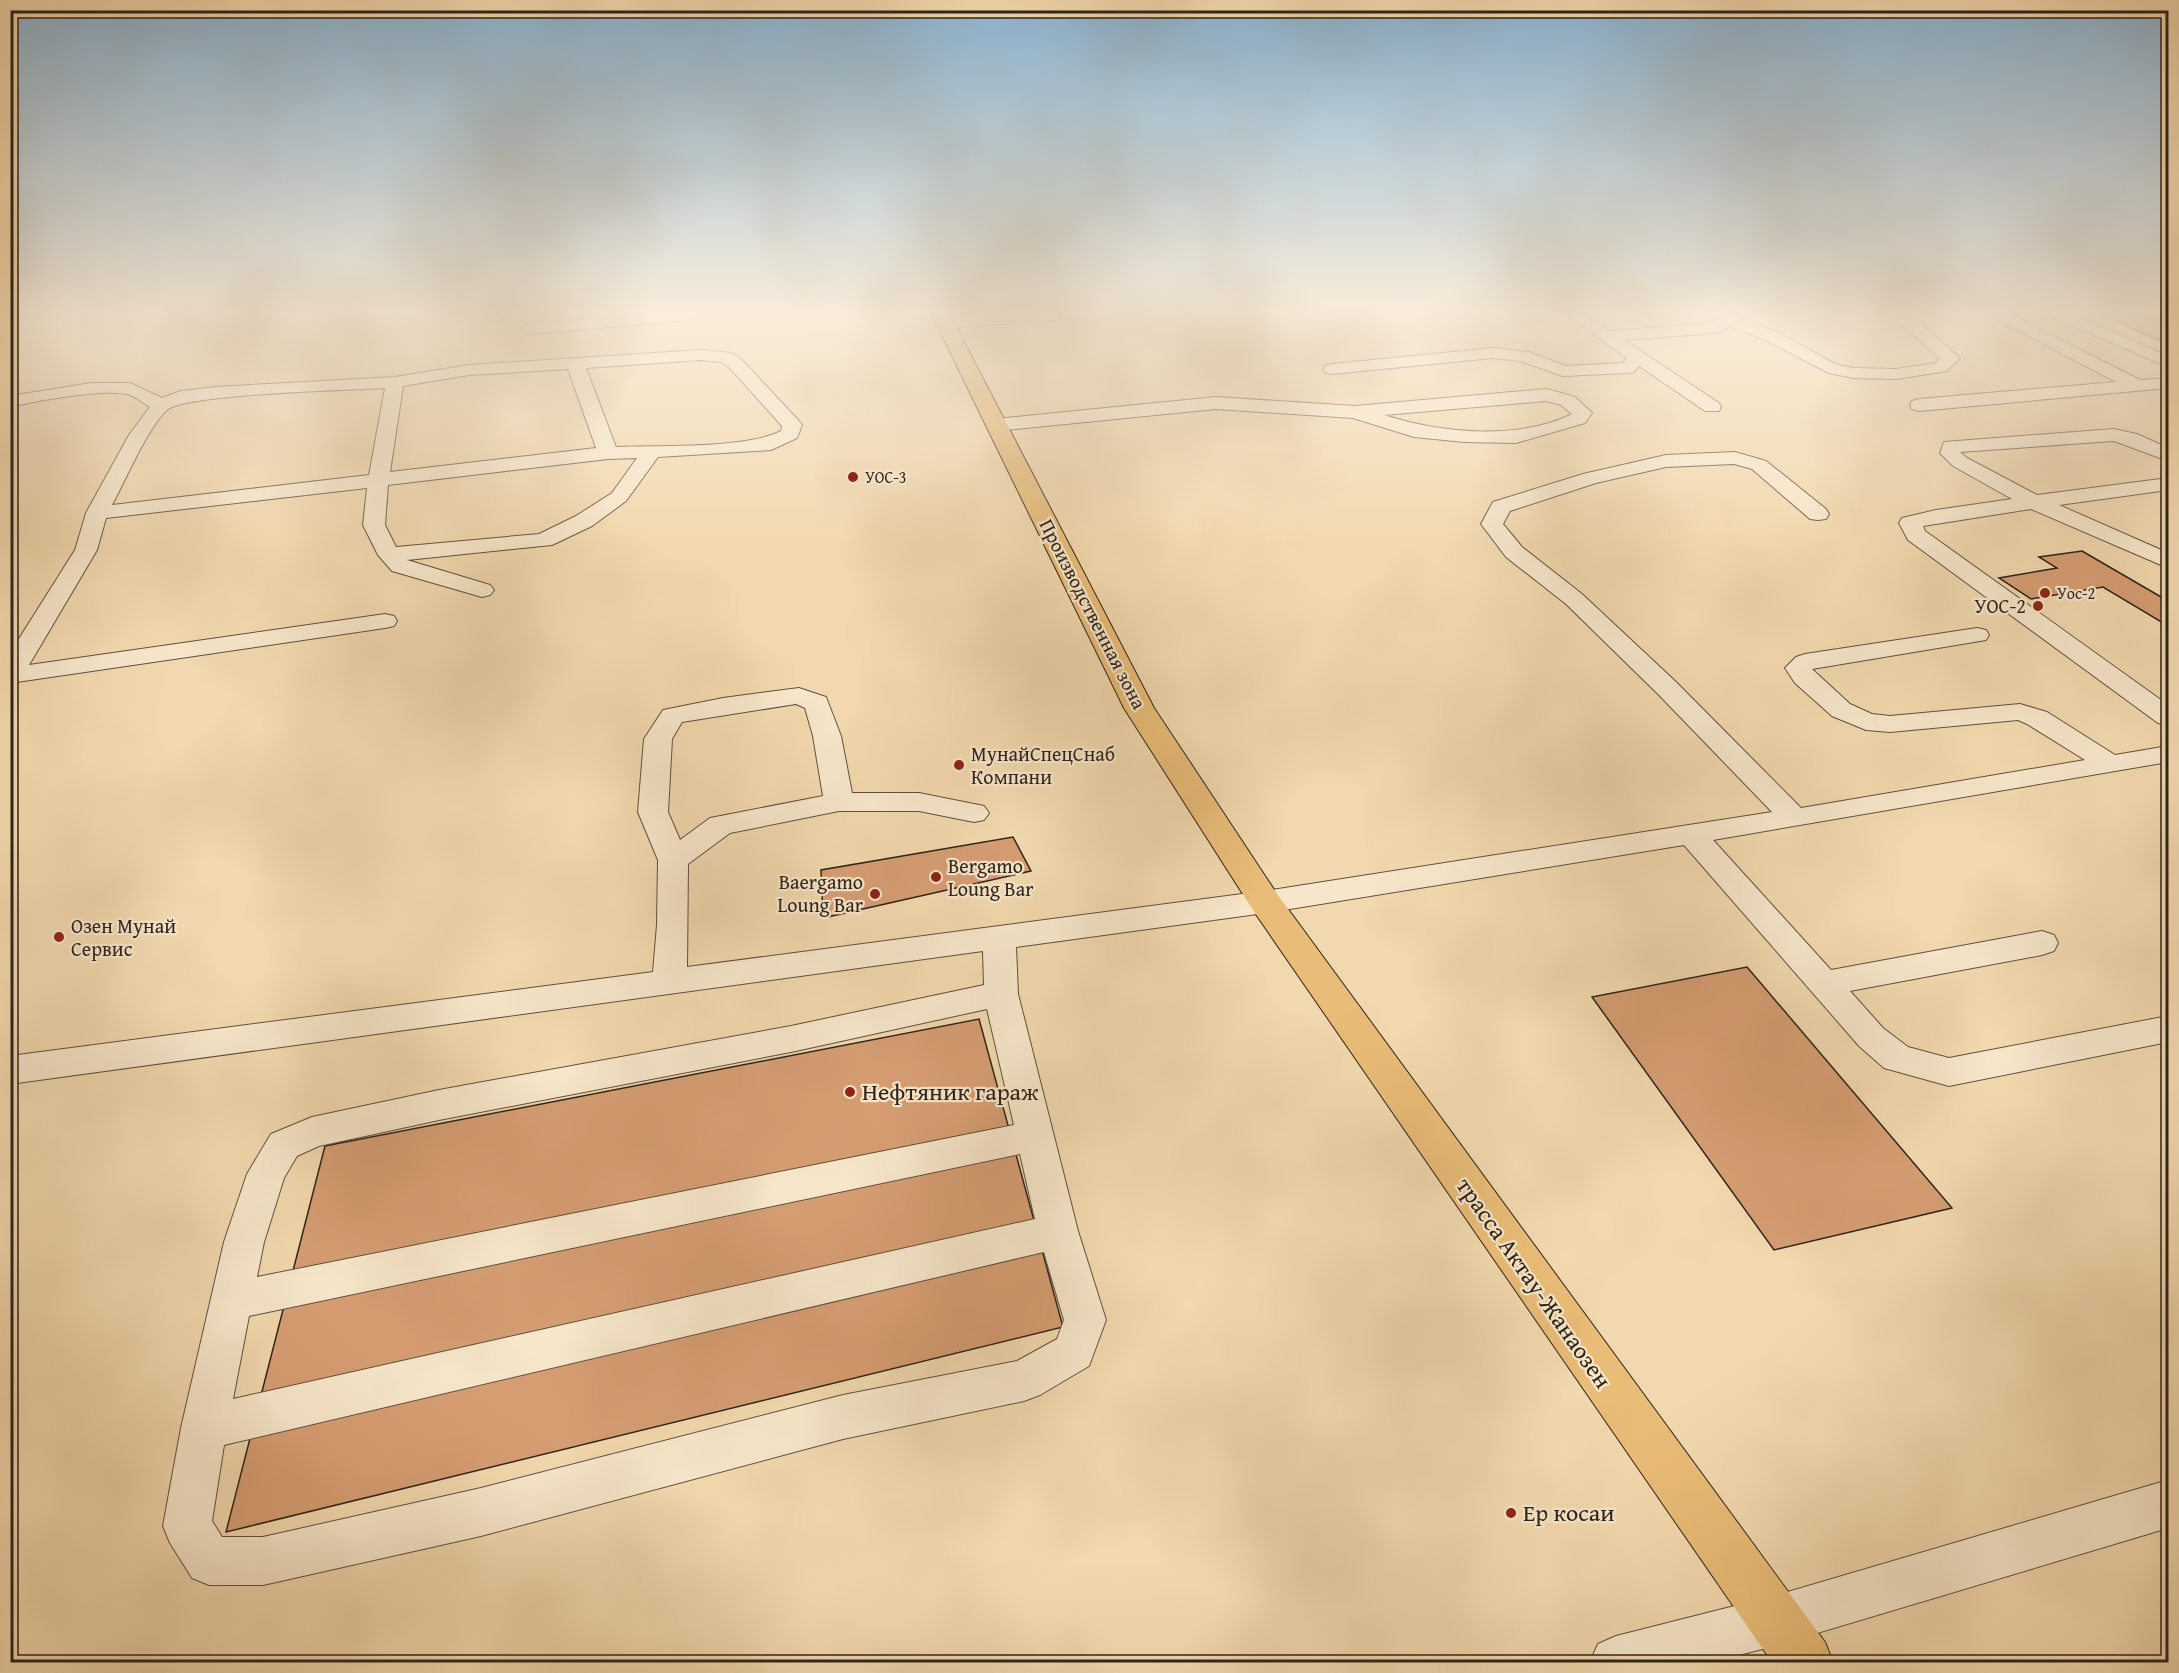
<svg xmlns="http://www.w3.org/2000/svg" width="2179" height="1673" font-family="'Gentium Book Plus',serif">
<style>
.building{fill:#d69d73;stroke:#2e231a;stroke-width:1.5}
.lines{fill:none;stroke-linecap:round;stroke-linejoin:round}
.minor-casing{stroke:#5f503f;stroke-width:2}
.major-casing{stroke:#2e231a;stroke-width:2}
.minor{fill:#f7e6ca;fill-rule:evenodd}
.major{fill:#e9bc77;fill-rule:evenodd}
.poi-dot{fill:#8f2418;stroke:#f7e6ca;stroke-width:2}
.labels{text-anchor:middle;stroke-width:4.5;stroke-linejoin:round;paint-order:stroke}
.far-poi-label{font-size:16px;fill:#2e231a;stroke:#f7e6ca;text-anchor:start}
.poi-label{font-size:20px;fill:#2e231a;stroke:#f7e6ca;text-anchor:start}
.street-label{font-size:20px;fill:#2e231a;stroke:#f7e6ca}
.near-poi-label{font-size:24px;fill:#2e231a;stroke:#f7e6ca;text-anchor:start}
.near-street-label{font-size:24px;fill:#2e231a;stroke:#f7e6ca}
</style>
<rect width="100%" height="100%" fill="#f2d8ae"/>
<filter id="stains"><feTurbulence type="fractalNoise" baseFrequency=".00333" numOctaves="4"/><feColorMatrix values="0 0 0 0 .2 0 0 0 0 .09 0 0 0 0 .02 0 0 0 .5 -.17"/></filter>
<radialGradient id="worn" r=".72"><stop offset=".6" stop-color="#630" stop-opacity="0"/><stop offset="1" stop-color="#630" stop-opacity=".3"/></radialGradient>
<g class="building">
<polygon points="2102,315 2168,315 2168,344"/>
<polygon points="2082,551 2168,601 2168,626 2103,587 2031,599 1999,578 2057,568 2039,557"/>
<polygon points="1013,837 1031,871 823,918 821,870"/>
<polygon points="1747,967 1952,1208 1774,1250 1592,997"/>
<polygon points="979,1019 1063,1327 226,1532 325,1146"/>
</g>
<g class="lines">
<defs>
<g id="minor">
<path d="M488 315H505C501 321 497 322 489 320L487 317Z"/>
<polygon points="640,315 700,315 692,320 530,334 522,329 530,324"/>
<polygon points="994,315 1064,315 1056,320 945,328 937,323 945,318"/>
<path d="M1567 315H1585L1610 331 1712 323 1723 315H1740L1738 318 1777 332 1835 364 1853 368 1896 369 1936 363 1940 358C1931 351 1907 328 1899 325 1892 321 1883 321 1878 315H1901L1914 318 1960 358 1947 371 1941 372 1896 379 1853 378 1829 373 1765 340 1730 326 1717 333 1624 340 1719 403 1721 407 1719 411H1705L1639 366 1634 372 1628 373 1563 376 1520 361 1493 358 1332 374 1326 373 1323 369 1326 365 1332 364 1493 348 1529 352 1566 366 1623 363 1627 358Z"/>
<polygon points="1992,315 2012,315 2140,380 2168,378 2168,388 1919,411 1912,409 1910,405 1912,401 1919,399 2116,382 1994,318"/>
<polygon points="2052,315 2073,315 2168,356 2168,367 2054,318"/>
<path d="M701 350 732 353 742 360 799 421 802 425 797 438 771 450 658 457 626 501 592 526 552 545 407 560 490 585 494 590 490 595 482 597 392 571 378 555 363 525 367 488 106 518 97 550 29 665 385 614 394 616 397 621 394 626 385 628 10 683V653L75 550 86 513 129 435 150 407C143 403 134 395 126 394 100 389 36 401 10 407V396L92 383H130L162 398 181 391 215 387 395 377 469 365ZM701 360 721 362 730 368 782 426 781 431C746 449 658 445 616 447L586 368ZM568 369 596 448 390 472 403 386 469 375ZM385 388 369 475 112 505C125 481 148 427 167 410 184 394 351 390 385 388ZM637 458 612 493 576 516 539 534 396 547 385 525 388 485 608 459Z"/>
<path d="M1547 389 1575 397 1592 413 1585 423 1516 443 1464 442 1414 437 1353 418 1216 409 996 431 989 429 986 425 989 421 996 419 1216 397 1355 406ZM1546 401 1561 405 1572 414C1518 441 1440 433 1384 415Z"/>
<polygon points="2114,429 2137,434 2168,448 2168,461 2114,441 1960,452 1967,458 2037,495 2168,478 2168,490 2059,505 2168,553 2168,568 2031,509 1923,526 1925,531 2168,705 2168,725 2158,723 1908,540 1899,523 1902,518 1936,510 2012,499 1953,466 1940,453 1944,442"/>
<path d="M1735 452 1766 461 1826 509 1829 514 1826 519 1818 520 1810 519 1752 469 1734 464 1666 467 1596 483 1510 511 1503 524 1522 547 1582 594 1676 682 1801 808 2085 760 2027 724 2018 720 1890 732 1866 730 1832 716 1795 683 1785 668 1796 657 1805 654 1977 628 1986 630 1989 635 1986 640 1812 669 1850 704 1872 714 1890 716 2020 704 2047 712 2115 755 2168 746V762L1713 840 1831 970 2042 931 2054 935 2058 943 2054 951 2042 955 1850 991 1883 1028 1908 1047 1949 1058 2168 1016V1042L1949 1086 1884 1068 1859 1046 1684 845 1265 913 1016 947 1018 994 1078 1231 1106 1320 1089 1366 1040 1395 1024 1401 843 1439 481 1536 263 1585H209L192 1578 170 1543 163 1526 181 1428 224 1242 247 1174 271 1134 312 1117 439 1090 791 1026 984 985 983 951 10 1084V1056L653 972 657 925 658 860 638 812 644 739 663 710 723 698 799 688 826 697 841 736 852 793H919L984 806 989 813 984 820 974 822 919 811H839L730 833 688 864 687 967 1265 891 1772 812 1658 694 1566 604 1506 557 1481 524 1493 502 1583 474 1666 455ZM796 704 805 708 813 736 823 796 710 818 680 840 668 812 672 739 682 722ZM987 1009 1014 1125 257 1277 264 1242 284 1178 297 1156 319 1146 439 1120 791 1052ZM1020 1154 1035 1219 233 1399 249 1316ZM1044 1252 1064 1320 1057 1339 1017 1361 843 1395 481 1488 263 1537H222L212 1521 224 1445Z"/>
<polygon points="2168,1480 2168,1528 1774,1646 1712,1662 1590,1662 1598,1644 1616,1636 1774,1596"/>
</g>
<polygon id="major" points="932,315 950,315 1154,708 1277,894 1825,1642 1833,1662 1772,1662 1253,910 1124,708"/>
</defs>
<use href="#minor" class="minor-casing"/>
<use href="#major" class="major-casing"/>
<use href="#minor" class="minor"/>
<use href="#major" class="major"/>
</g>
<linearGradient id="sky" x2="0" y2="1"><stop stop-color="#8bb5d4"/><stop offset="0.57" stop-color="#f9eddb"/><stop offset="1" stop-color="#f9eddb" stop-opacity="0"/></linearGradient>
<rect width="2179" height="549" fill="url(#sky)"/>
<g class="poi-dot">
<circle cx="853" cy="477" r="6"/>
<circle cx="2045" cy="593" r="6"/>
<circle cx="2038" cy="606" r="6"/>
<circle cx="959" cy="765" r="6"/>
<circle cx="936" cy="877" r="6"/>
<circle cx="875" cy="894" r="6"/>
<circle cx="59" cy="937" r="6"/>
<circle cx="850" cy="1092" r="6"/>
<circle cx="1511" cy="1513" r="6"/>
</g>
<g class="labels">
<g class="far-poi-label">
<text x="865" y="483">УОС-3</text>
<text x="2057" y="599">Уос-2</text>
</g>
<g class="poi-label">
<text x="2026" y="613" text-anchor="end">УОС-2</text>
<text x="971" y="761">МунайСпецСнаб<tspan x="971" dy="23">Компани</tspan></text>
<text x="948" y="873">Bergamo<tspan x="948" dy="23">Loung Bar</tspan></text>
<text x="863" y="889" text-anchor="end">Baergamo<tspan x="863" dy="23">Loung Bar</tspan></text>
<text x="71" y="933">Озен Мунай<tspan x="71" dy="23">Сервис</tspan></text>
</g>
<g class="street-label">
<text transform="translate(1093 614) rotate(63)" y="7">Производственная зона</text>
</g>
<g class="near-poi-label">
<text x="862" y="1100">Нефтяник гараж</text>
<text x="1523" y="1521">Ер косаи</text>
</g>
<g class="near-street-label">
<text transform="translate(1534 1283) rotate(55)" y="8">трасса Актау-Жанаозен</text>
</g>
</g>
<rect width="2179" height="1673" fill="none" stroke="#f2d8ae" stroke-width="36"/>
<rect x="12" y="12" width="2155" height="1649" fill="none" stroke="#2e231a" stroke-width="3"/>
<rect x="18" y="18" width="2143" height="1637" fill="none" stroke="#2e231a" stroke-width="1.5"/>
<rect width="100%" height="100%" filter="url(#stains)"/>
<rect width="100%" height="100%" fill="url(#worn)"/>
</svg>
